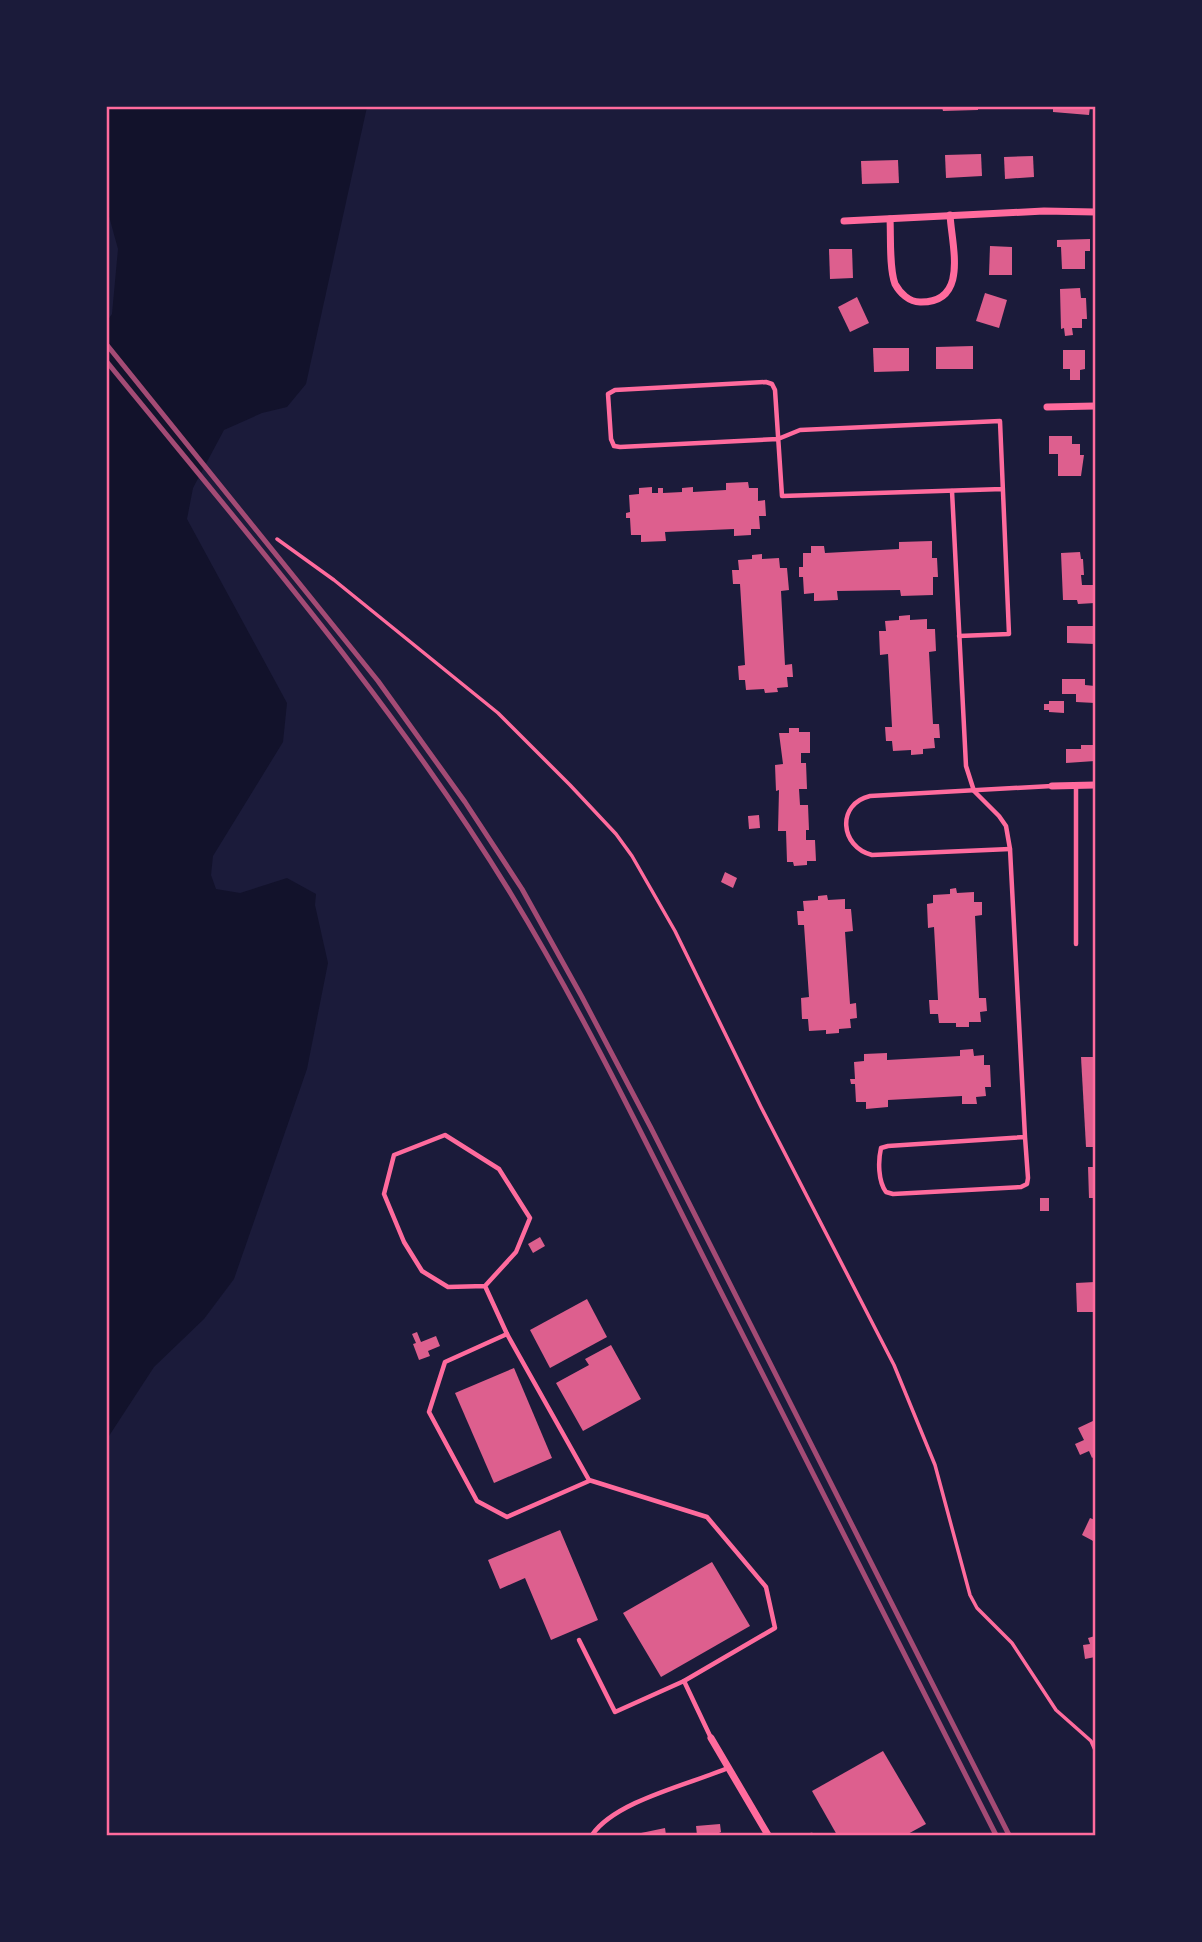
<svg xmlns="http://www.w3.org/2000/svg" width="1202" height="1942" font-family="'Archivo Narrow',sans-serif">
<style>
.water{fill:#12122b}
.building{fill:#dd5f8e}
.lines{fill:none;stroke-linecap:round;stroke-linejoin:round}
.path{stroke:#ff6b9d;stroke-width:3.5}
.service{stroke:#ff6b9d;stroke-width:4.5}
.minor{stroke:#ff6b9d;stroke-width:7}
.rail{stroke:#a44b75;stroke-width:5}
.neatline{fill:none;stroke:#ff6b9d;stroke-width:2.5}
</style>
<rect width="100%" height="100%" fill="#1b1b3a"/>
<polygon class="water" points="107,107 367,107 306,384 287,407 262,413 224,430 193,488 187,519 287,703 283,742 213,856 211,875 216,889 240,893 287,878 316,894 315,905 328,963 307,1069 234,1279 204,1319 154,1367 107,1439 107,321 112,314 118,249 107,209"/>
<g class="building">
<polygon points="942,107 978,107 978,110 943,111"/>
<polygon points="1053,107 1090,107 1089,115 1053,112"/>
<polygon points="981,154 982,176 946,178 945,155"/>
<polygon points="1033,156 1034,177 1005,179 1004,157"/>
<polygon points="898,160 899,183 862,184 861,161"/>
<polygon points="1090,239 1090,251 1085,251 1085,269 1062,269 1061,247 1057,247 1057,240"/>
<polygon points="990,246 1012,247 1012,275 989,275"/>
<polygon points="829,249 852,249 853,278 830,279"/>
<polygon points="1080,288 1081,298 1086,298 1087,319 1082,319 1082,328 1072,328 1073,335 1065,336 1064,328 1061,329 1060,289"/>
<polygon points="985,293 1007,300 999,328 976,321"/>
<polygon points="857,297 869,323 850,332 838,307"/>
<polygon points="973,346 973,369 936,369 936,347"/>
<polygon points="873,348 909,348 909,371 874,372"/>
<polygon points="1063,350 1085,350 1085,369 1080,370 1080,380 1070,380 1070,369 1063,369"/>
<polygon points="1049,436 1072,436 1072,444 1080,444 1080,455 1084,455 1081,476 1058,476 1058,454 1049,454"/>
<polygon points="748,482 749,488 758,488 758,501 765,500 766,516 759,516 760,529 751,529 751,535 734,536 734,529 665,532 666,541 641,542 641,535 631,535 630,518 626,518 626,513 630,512 629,495 639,494 639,488 652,487 652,493 658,493 658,488 663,488 663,493 682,492 682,488 693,487 693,492 726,490 726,483"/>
<polygon points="932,541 932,558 937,558 938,577 933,577 933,595 901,596 900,590 837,591 838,600 814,601 814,593 804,594 803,577 799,577 799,567 803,567 803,553 811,553 811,546 824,546 825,553 899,549 899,542"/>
<polygon points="1080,552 1081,559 1083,559 1084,575 1081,575 1082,585 1095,585 1095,603 1078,604 1077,600 1063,600 1061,553"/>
<polygon points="762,554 762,559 779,558 780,568 787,568 789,590 781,591 785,665 792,664 793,677 787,677 788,687 777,688 778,692 765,693 764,689 746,690 745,680 739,680 738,666 745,665 740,584 733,584 732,570 739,570 738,560 752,559 752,555"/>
<polygon points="910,615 910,620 927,619 927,629 935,629 936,651 929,652 933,724 939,724 940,738 934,738 935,748 923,749 923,754 911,755 911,750 893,751 892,741 886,741 885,727 892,727 888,654 880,655 879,631 886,631 885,621 899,620 899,616"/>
<polygon points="1067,626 1095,626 1095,644 1067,643"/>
<polygon points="1062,679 1085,679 1085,685 1095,686 1095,703 1076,702 1076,694 1062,694"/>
<polygon points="1049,701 1064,701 1064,713 1049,712 1049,710 1044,710 1044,704 1049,704"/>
<polygon points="789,728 799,728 799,732 810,732 810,753 801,753 801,763 806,763 807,789 799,789 800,805 808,805 809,830 806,830 806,840 815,840 816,861 807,861 807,865 794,866 793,862 787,862 786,831 778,831 779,790 776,791 775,765 783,764 779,733 789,733"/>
<polygon points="1081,745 1095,745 1095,761 1066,763 1066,749 1081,749"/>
<polygon points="759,815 760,828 749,829 748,816"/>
<polygon points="725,872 737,878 733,888 721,882"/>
<polygon points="956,888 957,893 974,892 974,902 982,902 982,915 975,916 979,998 986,998 987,1011 980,1012 981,1022 969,1022 969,1027 956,1027 956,1023 939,1023 938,1014 930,1014 929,1000 938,1000 934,927 928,928 927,904 933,903 933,895 950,894 950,889"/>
<polygon points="827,895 828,900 845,899 845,909 851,909 853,931 845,932 850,1004 856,1003 857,1018 850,1019 851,1028 839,1029 839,1033 826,1034 826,1030 809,1031 808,1019 802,1019 801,998 809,997 804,925 798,925 797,911 804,911 803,901 818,900 818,896"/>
<polygon points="973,1049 974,1056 984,1055 984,1065 990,1065 991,1087 985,1087 986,1096 976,1097 977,1104 962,1104 962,1096 888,1100 888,1107 866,1109 866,1102 856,1102 855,1084 851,1084 850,1079 855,1079 854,1062 864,1061 864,1054 887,1053 887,1060 960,1056 960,1050"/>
<polygon points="1081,1057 1095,1057 1095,1147 1086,1147"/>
<polygon points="1088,1167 1095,1167 1095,1198 1089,1198"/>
<rect x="1040" y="1198" width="9" height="13"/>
<polygon points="540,1237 545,1246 533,1253 528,1244"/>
<polygon points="1095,1282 1095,1312 1077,1312 1076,1283"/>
<polygon points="587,1299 607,1337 550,1368 530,1330"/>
<polygon points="417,1332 421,1342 436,1336 440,1346 428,1351 430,1356 419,1360 413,1344 416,1343 412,1334"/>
<polygon points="611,1345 641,1399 583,1431 556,1383 589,1365 585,1359"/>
<polygon points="514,1368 552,1458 494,1483 455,1393"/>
<polygon points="1095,1420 1095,1456 1092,1458 1089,1451 1080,1455 1075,1444 1084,1440 1078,1428"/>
<polygon points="1090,1518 1095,1520 1095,1542 1082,1535"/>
<polygon points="560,1530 598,1620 551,1640 525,1578 500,1589 488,1560"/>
<polygon points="712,1562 750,1626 661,1677 623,1613"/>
<polygon points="1095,1636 1095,1657 1085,1659 1083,1645 1090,1644 1088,1638"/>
<polygon points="883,1751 926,1824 906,1835 837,1835 812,1791"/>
<polygon points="720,1824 721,1832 719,1833 719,1835 697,1835 696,1826"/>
<polygon points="665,1828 666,1835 642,1835 641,1833"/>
</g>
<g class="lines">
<polyline class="path" points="277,539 334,580 498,713 570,785 616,834 632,856 675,931 761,1107 894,1365 935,1465 970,1595 977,1608 1012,1643 1056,1710 1091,1741 1095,1750"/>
<g class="service">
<path d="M952 491 966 766 974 791 999 816 1006 826 1010 849 1025 1137 1028 1178 1027 1184 1021 1187 893 1194 886 1192C878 1181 878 1161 881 1148L888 1146 1025 1137"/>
<polyline points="959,636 1009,634 1000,421 800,430 778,439 620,447 614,446 611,439 608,394 615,390 766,382 772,384 775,390 782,496 1003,489"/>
<path d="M1010 849 872 855C840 847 836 804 870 796L1052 786"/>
<polyline points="1076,944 1076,786"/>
<polyline points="485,1286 448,1287 422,1271 404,1242 384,1194 394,1155 445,1135 499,1169 530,1218 516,1252 485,1286 507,1334 589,1480 707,1517 766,1587 775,1628 684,1681"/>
<polyline points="507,1334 445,1362 429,1412 477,1501 507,1517 589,1481"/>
<polyline points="579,1640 615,1712 684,1681 711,1738"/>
<path d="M592 1835C615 1801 690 1784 728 1768"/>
<polyline points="811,1835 812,1835"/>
</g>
<g class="minor">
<path d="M890 219C891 236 889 268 895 284 900 293 909 302 920 302 969 303 952 247 950 215"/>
<polyline points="844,221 1044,211 1095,212"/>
<polyline points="1047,407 1095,406"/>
<polyline points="1052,786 1095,785"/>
<polyline points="711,1738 768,1835"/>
</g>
<g class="rail">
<polyline points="107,345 378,681 465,802 522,889 582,997 651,1128 1009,1835"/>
<path d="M107 362C247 534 395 704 511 894 586 1017 649 1149 714 1278 808 1463 902 1649 996 1835"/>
</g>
</g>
<rect width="1202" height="1942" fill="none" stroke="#1b1b3a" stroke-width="217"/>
<rect x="108" y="108" width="986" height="1726" class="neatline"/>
</svg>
